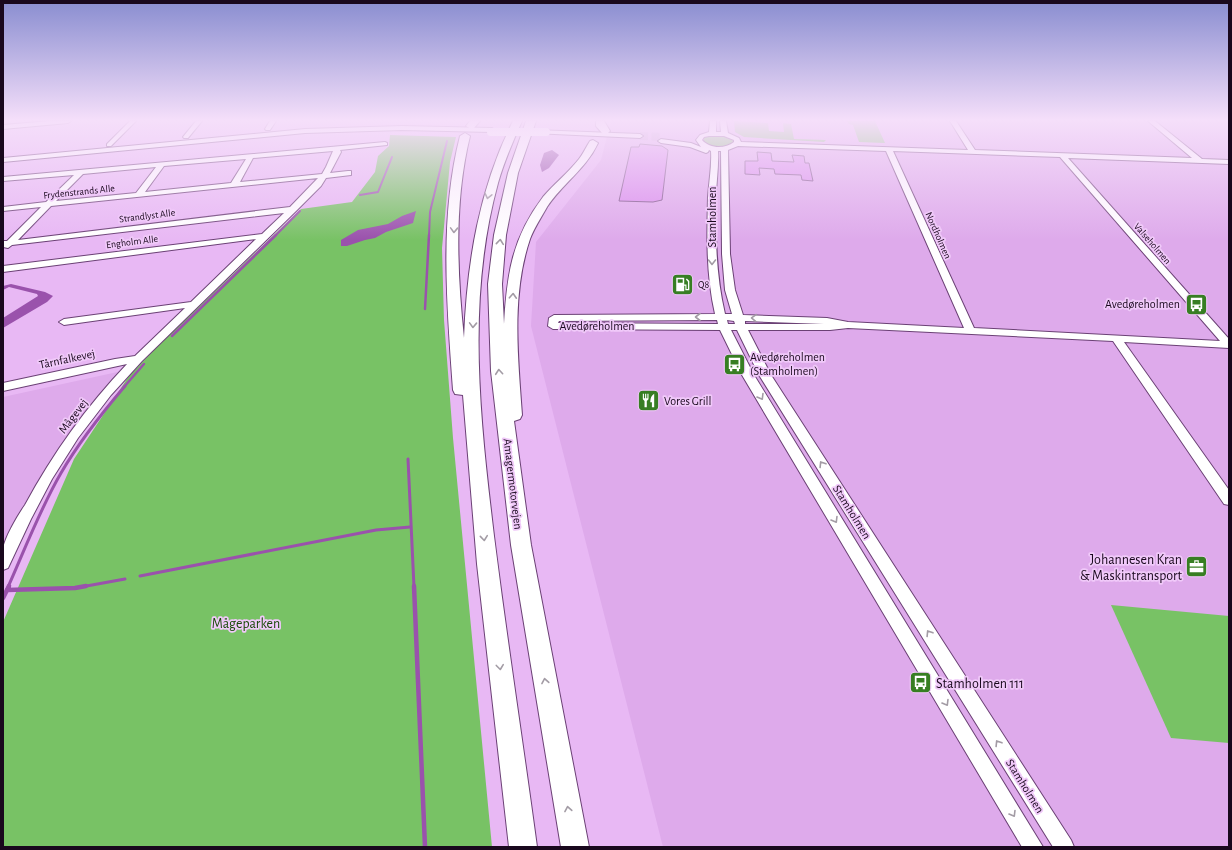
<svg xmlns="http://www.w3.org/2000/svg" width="1232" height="850" font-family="'Alegreya Sans',sans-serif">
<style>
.built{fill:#deaaeb}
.green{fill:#78c265}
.water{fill:#9a52ac}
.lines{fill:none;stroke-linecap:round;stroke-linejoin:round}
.stream-far3{stroke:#9a52ac;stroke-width:2}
.stream-far2{stroke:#9a52ac;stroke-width:2.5}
.stream-far1{stroke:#9a52ac;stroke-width:3}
.stream{stroke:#9a52ac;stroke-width:4.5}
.building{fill:#da8eed;stroke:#80558b}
.minor-tunnel{stroke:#c99ed4;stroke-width:8;stroke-dasharray:8 3.5;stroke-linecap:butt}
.minor-casing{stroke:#6b4175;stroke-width:2}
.highway-casing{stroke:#6b4175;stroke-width:2}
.minor{fill:#fff;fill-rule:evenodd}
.highway{fill:#fff;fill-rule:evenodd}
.minor-bridge-casing{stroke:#6b4175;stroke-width:8;stroke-linecap:butt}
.minor-bridge{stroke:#fff;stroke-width:8}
.oneway{stroke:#a39ca5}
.labels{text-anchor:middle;stroke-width:3.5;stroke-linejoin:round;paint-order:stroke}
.far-street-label{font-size:10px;fill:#19081d;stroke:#f0c9f9}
.far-poi-label{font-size:10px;fill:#19081d;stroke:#f0c9f9;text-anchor:start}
.street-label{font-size:12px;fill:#19081d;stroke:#f0c9f9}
.poi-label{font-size:12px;fill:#19081d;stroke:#f0c9f9;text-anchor:start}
.near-poi-label{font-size:14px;fill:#19081d;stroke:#f0c9f9;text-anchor:end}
.near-park-label{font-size:14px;fill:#174a06;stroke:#f0c9f9}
</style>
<rect width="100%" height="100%" fill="#e8b8f4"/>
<g class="built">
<polygon points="611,121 1229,121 1229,847 663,847 531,326 536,242 601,160"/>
<polygon points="122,371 48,463 3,549 3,397"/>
</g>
<g class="green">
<polygon points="734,121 768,123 769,131 784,132 783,123 791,124 794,139 826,140 824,142 744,137 735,132"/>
<polygon points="847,121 875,121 885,143 859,142 853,125 849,124"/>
<polygon points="390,135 456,137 450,162 442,248 444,320 453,438 492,847 3,847 3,622 74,459 129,376 159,345 301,209 352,202 375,172 378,156 389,146"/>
<path d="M710 135C718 135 729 134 734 142 726 151 711 148 703 142L704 138Z"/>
<polygon points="1111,605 1229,616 1229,743 1171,738"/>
</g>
<g class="water">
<polygon points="552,150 559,155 549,168 542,172 540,165 544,153"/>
<polygon points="416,211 413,223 386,232 375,238 365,240 347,246 341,246 341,240 358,230 388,224 402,216"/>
<polygon points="11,284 45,292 53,296 47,302 3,328 3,318 38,296 37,294 9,287 3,290 3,286"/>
</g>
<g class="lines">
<g class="stream-far3">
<polyline points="360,195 378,192 392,157"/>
<polyline points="275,236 300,211"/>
<polyline points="429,236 430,212 447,141"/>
</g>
<g class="stream-far2">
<polyline points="425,309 429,235"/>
<polyline points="172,336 276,235"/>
<polyline points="124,387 144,364"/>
</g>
<g class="stream-far1">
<polyline points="408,459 414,587"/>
<polyline points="140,576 376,530 410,527"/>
<path d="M8 587C25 549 40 509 61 473 79 442 102 413 125 386"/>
<polyline points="81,587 125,579"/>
</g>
<g class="stream">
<polyline points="9,586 7,590 75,588 86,586"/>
<polyline points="414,586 425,847"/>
<polyline points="3,598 7,590"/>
</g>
</g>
<g class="building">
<polygon points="640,144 662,146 668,150 662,200 653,202 619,201 631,147 639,147"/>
<polygon points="757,152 771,153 772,161 794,162 792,155 804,156 805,163 809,163 813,181 802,180 801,175 775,174 774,169 759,168 760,175 745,174 745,161 758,161"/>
</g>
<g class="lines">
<polyline class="minor-tunnel" points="640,136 663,137"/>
<defs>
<g id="minor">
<polygon points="50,121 71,121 68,123 3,129 3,125"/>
<polygon points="130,121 136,121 111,146 107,146 107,144"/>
<polygon points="196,121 202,121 188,138 184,138 183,137"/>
<polygon points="270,121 276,121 270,130 266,130 265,129"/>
<path d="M710 121H716V132H721L720 121H726L728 133 739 138 741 142 968 150 950 121H956L975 150 1192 158 1148 121H1155L1202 159 1229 160V164L1068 158 1229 339V348L1124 342 1229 490V505L1224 504 1113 341 848 328 830 330H748L771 375 1071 840 1074 847H1053L759 375 737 330H731L754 375 1043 847H1022L742 375 720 330 553 329 548 326 549 318 554 315 715 314C706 275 707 236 708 197 709 182 712 165 711 151L709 150 708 152 706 153 690 147 661 143 658 141 661 139 691 143 701 147 696 140 700 135 709 132ZM709 136H724L734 140V142C725 149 710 149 702 140L704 137ZM738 146 886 151 964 328 848 322 827 318 743 315 735 290 730 254 728 150ZM718 151H721L722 254 725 290 732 314H725C716 276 715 237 716 198 716 183 719 165 718 151ZM893 151 1060 157 1220 341 974 328ZM717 320 718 324 558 323 559 321ZM727 320 734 321 735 324H728ZM745 321 824 324H745Z"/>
<polygon points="402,126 492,128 495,130 492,132 402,130 305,133 3,162 3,158 305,129"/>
<polygon points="535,130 640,134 643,136 640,138 533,133 533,131"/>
<path d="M385 142 387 143V145L340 150 341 152 330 173 348 171H351V175L326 178 321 186 296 211 142 361 111 395 78 438 52 479 31 519 8 568 3 570C3 563 2 555 3 549 5 537 18 515 25 505 53 453 87 406 127 364L3 391V383L115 359 135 356 185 308 64 325 59 322 64 319 191 302 256 239 3 272V266L262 234 284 213 12 245 8 248 3 247V241H7L41 207 3 211V207L46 202 74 175 3 181V177ZM333 151 326 167 322 174 240 182 253 158ZM246 159 231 183 145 192 164 166ZM156 167 136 193 56 201 83 174ZM318 178 290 207 18 240 51 206Z"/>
</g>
<g id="highway">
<polygon points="470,121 480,121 474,128 471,129 466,126"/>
<path d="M513 121H522C513 141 504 162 498 183 466 299 480 419 494 536 507 640 523 743 537 847H509L477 564 463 395 455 394 453 390C447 306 439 218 460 136L465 133 470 136C454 201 457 272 464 338 467 262 479 189 513 121Z"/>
<path d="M526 121H536L518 173 506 235 502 284 504 324C507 274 512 238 543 197 554 184 568 173 579 159 583 154 586 147 590 141L593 140 598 143C586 169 562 184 547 207 541 218 534 228 530 239 511 295 518 358 522 415L520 419 514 421 531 545 589 847H561L511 545 491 371 488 284 494 235 508 173Z"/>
<polygon points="596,121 604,121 610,131 608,133 602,133 596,126"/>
</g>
</defs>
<use href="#minor" class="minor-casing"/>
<use href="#highway" class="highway-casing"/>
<use href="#minor" class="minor"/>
<use href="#highway" class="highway"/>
<defs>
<polyline id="minor-bridge" points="491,132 546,132"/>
</defs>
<use href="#minor-bridge" class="minor-bridge-casing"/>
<use href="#minor-bridge" class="minor-bridge"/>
</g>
<defs><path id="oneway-chevron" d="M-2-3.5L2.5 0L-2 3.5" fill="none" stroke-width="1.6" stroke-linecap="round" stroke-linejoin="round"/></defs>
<g class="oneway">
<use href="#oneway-chevron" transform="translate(488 196) rotate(103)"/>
<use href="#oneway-chevron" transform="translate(454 230) rotate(92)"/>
<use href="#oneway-chevron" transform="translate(500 242) rotate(-84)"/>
<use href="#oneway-chevron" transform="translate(712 262) rotate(90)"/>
<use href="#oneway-chevron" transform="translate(513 296) rotate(-87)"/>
<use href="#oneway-chevron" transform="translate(698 317) rotate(-180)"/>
<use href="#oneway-chevron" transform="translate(754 318) rotate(-178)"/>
<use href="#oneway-chevron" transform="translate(473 325) rotate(92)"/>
<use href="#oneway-chevron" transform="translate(499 372) rotate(-95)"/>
<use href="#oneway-chevron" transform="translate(761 397) rotate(59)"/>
<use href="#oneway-chevron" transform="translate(822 464) rotate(-122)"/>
<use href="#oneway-chevron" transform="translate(835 520) rotate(59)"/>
<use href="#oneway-chevron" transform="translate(484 538) rotate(84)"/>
<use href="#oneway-chevron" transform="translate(929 633) rotate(-122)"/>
<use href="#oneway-chevron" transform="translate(500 667) rotate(83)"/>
<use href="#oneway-chevron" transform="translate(545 681) rotate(-100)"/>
<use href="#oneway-chevron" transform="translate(946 703) rotate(59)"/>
<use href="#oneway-chevron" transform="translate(998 743) rotate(-122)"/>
<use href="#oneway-chevron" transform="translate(568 809) rotate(-100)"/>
<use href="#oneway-chevron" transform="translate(1013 814) rotate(59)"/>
</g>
<linearGradient id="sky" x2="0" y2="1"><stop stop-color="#898dd0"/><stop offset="0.5" stop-color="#f5dffa"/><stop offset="1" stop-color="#f5dffa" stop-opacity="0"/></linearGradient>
<rect width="1232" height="240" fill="url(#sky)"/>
<defs>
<symbol id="fuel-square" viewBox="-11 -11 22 22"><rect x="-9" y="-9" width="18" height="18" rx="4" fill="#377e23" stroke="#f0c9f9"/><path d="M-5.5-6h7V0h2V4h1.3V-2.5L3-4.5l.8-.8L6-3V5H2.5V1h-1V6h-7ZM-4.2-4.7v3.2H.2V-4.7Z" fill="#fff"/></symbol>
<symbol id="bus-square" viewBox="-11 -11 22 22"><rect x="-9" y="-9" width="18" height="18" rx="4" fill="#377e23" stroke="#f0c9f9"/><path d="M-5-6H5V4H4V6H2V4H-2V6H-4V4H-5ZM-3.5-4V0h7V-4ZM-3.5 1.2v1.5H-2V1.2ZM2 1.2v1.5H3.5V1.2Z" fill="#fff"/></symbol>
<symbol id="restaurant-square" viewBox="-11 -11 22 22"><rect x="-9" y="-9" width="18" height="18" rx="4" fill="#377e23" stroke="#f0c9f9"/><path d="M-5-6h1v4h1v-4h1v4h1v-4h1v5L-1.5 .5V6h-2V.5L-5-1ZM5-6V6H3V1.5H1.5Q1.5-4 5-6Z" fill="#fff"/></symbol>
<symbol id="office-square" viewBox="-11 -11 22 22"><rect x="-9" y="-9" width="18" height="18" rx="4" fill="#377e23" stroke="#f0c9f9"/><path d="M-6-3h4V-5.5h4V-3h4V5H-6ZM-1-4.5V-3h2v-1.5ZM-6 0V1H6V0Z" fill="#fff"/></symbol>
</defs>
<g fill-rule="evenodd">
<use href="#fuel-square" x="670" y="272" width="25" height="25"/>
<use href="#bus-square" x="1184" y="292" width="25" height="25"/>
<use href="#bus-square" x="722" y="352" width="25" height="25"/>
<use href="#restaurant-square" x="636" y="388" width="25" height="25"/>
<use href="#office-square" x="1184" y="554" width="25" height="25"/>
<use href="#bus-square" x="908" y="670" width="25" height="25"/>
</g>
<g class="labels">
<g class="far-street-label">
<text transform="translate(79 191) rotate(-6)" y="4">Frydenstrands Alle</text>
<text transform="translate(147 215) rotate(-7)" y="4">Strandlyst Alle</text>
<text transform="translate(939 235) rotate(66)" y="4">Nordholmen</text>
<text transform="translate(132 241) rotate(-7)" y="4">Engholm Alle</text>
<text transform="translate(1153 243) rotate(49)" y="4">Valseholmen</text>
</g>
<g class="far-poi-label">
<text x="698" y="288">Q8</text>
</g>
<g class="street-label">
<text transform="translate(712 217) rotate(-90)" y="4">Stamholmen</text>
<text x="597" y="330">Avedøreholmen</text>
<text transform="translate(67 359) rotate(-12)" y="4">Tårnfalkevej</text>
<text transform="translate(73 416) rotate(-53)" y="4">Mågevej</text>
<text transform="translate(513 484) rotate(83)" y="4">Amagermotorvejen</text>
<text transform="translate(852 512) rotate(58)" y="4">Stamholmen</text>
<text transform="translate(1025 786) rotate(58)" y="4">Stamholmen</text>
</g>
<g class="poi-label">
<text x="1180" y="308" text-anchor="end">Avedøreholmen</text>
<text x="750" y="361">Avedøreholmen<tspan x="750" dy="14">(Stamholmen)</tspan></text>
<text x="664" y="405">Vores Grill</text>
</g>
<g class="near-poi-label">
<text x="1182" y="564">Johannesen Kran<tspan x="1182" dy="16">&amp; Maskintransport</tspan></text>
<text x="936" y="688" text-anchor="start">Stamholmen 111</text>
</g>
<g class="near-park-label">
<text x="246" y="628">Mågeparken</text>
</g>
</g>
<rect width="1232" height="850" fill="none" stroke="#19081d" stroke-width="8"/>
</svg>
